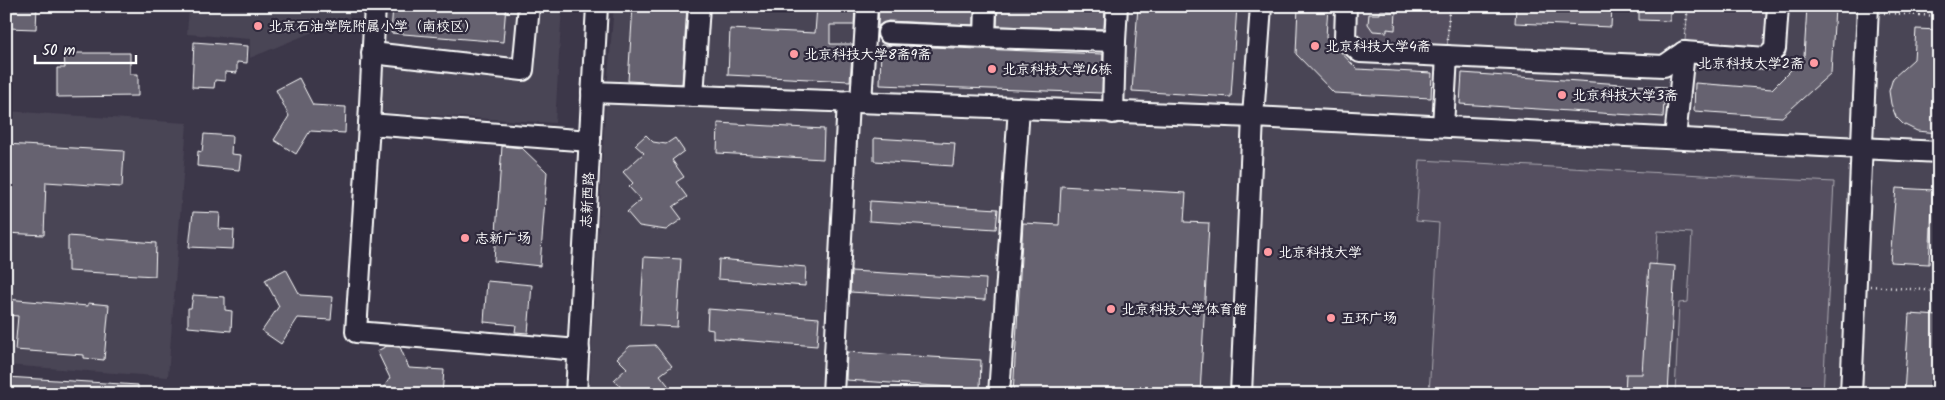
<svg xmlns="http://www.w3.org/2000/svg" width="1945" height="400" font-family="Kalam,'LXGW WenKai TC',sans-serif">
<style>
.built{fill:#494455}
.green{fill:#555060;stroke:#aaa8b0}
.building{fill:#666270;stroke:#fff}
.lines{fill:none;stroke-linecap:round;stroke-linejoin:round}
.minor-casing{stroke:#fff;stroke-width:24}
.path{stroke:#fff;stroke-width:2.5;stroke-dasharray:1 4;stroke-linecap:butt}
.minor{stroke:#2f2a3d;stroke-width:20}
.poi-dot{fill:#ff9aa2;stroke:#2f2a3d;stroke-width:2}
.labels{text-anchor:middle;stroke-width:4.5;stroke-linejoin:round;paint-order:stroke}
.poi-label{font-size:14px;fill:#fff;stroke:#2f2a3d;text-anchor:start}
.street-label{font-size:14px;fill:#fff;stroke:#2f2a3d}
</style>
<rect width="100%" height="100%" fill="#3c3749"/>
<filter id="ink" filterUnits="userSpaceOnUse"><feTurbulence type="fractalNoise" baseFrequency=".02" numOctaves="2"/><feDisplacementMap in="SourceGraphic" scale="10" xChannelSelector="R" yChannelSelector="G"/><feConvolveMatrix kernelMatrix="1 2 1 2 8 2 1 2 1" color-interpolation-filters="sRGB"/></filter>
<g filter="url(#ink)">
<g class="built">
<polygon points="189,6 349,6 349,17 250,58 250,39 187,34"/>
<polygon points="382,6 562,6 555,123 376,112"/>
<polygon points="614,6 1939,6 1939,394 589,394 605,111"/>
<polygon points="6,111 187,123 168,377 6,365"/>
</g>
<g class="green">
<polygon points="1347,6 1449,6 1447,56 1360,52"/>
<polygon points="1688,6 1779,6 1775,49 1684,52"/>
<polygon points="1420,160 1834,182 1823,394 1675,394 1679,303 1688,302 1692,233 1658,231 1648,394 1429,394 1439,223 1416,221"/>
</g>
<g class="building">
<polygon points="6,6 37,6 36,29 6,28"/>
<polygon points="393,6 506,6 503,42 391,33"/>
<polygon points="633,6 687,6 682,84 628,81"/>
<polygon points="817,6 855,6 854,25 830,25 830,44 853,44 850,81 728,75 730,29 815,33"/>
<polygon points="879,6 974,6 974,25 888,21 878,26"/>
<polygon points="998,6 1105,6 1104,29 997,26"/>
<polygon points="1138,6 1237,6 1231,97 1132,91"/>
<polygon points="1298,6 1328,6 1326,37 1357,69 1432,73 1431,98 1334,93 1296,54"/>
<polygon points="1516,6 1612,6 1611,27 1515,23"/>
<polygon points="1639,6 1670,6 1670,21 1639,20"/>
<polygon points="1807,6 1835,8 1831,73 1782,117 1694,111 1695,83 1772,89 1804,57"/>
<polygon points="1380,10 1396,11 1395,30 1387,29 1387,32 1373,31 1368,24 1369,14 1380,14"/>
<polygon points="1916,29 1939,30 1939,133 1917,131 1903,124 1896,117 1891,104 1889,91 1893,78 1914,59"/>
<polygon points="194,42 248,46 247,63 237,62 237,73 225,72 225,81 215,80 214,88 192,87"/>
<polygon points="881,45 1103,54 1102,93 880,85"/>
<polygon points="64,53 130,53 130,74 138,74 138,96 57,97 57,68 65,68"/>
<polygon points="1462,73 1665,87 1663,117 1460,104"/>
<polygon points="299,78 313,105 346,107 345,133 310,131 296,154 274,140 289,116 276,90"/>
<polygon points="718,123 824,129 823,159 717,153"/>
<polygon points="204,134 232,136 231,154 241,155 239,170 197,166 198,151 202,152"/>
<polygon points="646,135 653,142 666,144 675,138 684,151 672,160 684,177 676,182 687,197 673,207 682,219 666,230 639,226 627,212 641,200 629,187 633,183 623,172 644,153 635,145"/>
<polygon points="874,138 955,143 953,166 874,161"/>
<polygon points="6,144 124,151 122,187 46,182 44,235 6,233"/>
<polygon points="502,146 522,148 547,172 540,266 494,261"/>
<polygon points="1061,186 1186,193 1184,222 1209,223 1200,394 1013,394 1023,223 1059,225"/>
<polygon points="1896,188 1933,190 1929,264 1890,262"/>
<polygon points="870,201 998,209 996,229 869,221"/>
<polygon points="193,212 220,213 219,229 234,230 233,249 189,247"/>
<polygon points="68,236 156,243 155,276 68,271"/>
<polygon points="644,257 681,259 677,327 640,325"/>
<polygon points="719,259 806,267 805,286 718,279"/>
<polygon points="1649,264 1675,266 1668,394 1625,394 1626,374 1642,374"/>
<polygon points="286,269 300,295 333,297 331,320 298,318 281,344 262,331 279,306 265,280"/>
<polygon points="851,271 986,279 985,300 850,292"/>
<polygon points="487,281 532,285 528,333 515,332 516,325 484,322"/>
<polygon points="193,295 225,297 225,310 232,311 231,331 188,327 188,308 191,308"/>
<polygon points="6,299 88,306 88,303 109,305 104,360 84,358 84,355 15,350 18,316 6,315"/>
<polygon points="708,309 819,318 817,346 713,338 713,330 707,329"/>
<polygon points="1909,314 1939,316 1939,394 1904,394"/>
<polygon points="655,345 672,366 660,375 675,394 627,394 614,380 627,368 617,358 630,346"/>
<polygon points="387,346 400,347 409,368 444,370 442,394 379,394 390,378 377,351"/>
<polygon points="847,352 981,360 980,389 846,380"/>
<polygon points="6,377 138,385 138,394 6,394"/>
</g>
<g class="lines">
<defs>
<g id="minor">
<polyline points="1346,6 1345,39 1360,52 1664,66 1684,52 1766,58 1775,49 1778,6"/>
<polyline points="888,33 985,37 986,6"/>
<polyline points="985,37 1115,41 1117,6"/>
<polyline points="372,53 523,70 529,6"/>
<polyline points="592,92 1253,117 1939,152"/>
<polyline points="693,96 699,6"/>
<polyline points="861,102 867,6"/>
<polyline points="1113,113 1115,41"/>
<polyline points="369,124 375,6"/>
<polyline points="1443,126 1447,56"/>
<polyline points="1675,138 1684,52"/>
<polyline points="579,350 356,332 369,124 590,141"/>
<polyline points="576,394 597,6"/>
<polyline points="833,394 848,101"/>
<polyline points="999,394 1019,108"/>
<polyline points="1241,394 1253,117 1261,6"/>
<polyline points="1851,394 1868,6"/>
</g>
</defs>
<use href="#minor" class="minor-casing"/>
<g class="path">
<polyline points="1884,13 1939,16"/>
<polyline points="1685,35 1688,6"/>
<polyline points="1448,40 1449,6"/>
<polyline points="1870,286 1939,291"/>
<polyline points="1936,291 1939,255"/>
</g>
<use href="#minor" class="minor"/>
</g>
</g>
<g class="poi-dot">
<circle cx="258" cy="26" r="5"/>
<circle cx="1315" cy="46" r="5"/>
<circle cx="794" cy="54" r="5"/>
<circle cx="1814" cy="63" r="5"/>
<circle cx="992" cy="69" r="5"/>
<circle cx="1562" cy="95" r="5"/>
<circle cx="465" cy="238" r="5"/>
<circle cx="1268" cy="252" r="5"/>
<circle cx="1111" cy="309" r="5"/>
<circle cx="1331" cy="318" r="5"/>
</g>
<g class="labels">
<g class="poi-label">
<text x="268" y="31">北京石油学院附属小学（南校区）</text>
<text x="1325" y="51">北京科技大学4斋</text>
<text x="804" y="59">北京科技大学8斋9斋</text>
<text x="1804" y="68" text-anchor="end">北京科技大学2斋</text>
<text x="1002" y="74">北京科技大学16栋</text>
<text x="1572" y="100">北京科技大学3斋</text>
<text x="475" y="243">志新广场</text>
<text x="1278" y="257">北京科技大学</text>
<text x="1121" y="314">北京科技大学体育館</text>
<text x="1341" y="323">五环广场</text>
</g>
<g class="street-label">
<text transform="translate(587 200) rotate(-87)" y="5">志新西路</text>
</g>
</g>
<rect width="1945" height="400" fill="none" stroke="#2f2a3d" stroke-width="25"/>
<rect x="12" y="12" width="1920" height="375" fill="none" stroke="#fff" stroke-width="2" filter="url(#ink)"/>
<path d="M35 55v8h101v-8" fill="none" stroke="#ffffff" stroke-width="2.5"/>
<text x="42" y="55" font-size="15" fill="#ffffff" stroke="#2f2a3d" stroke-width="4" paint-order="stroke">50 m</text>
</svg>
